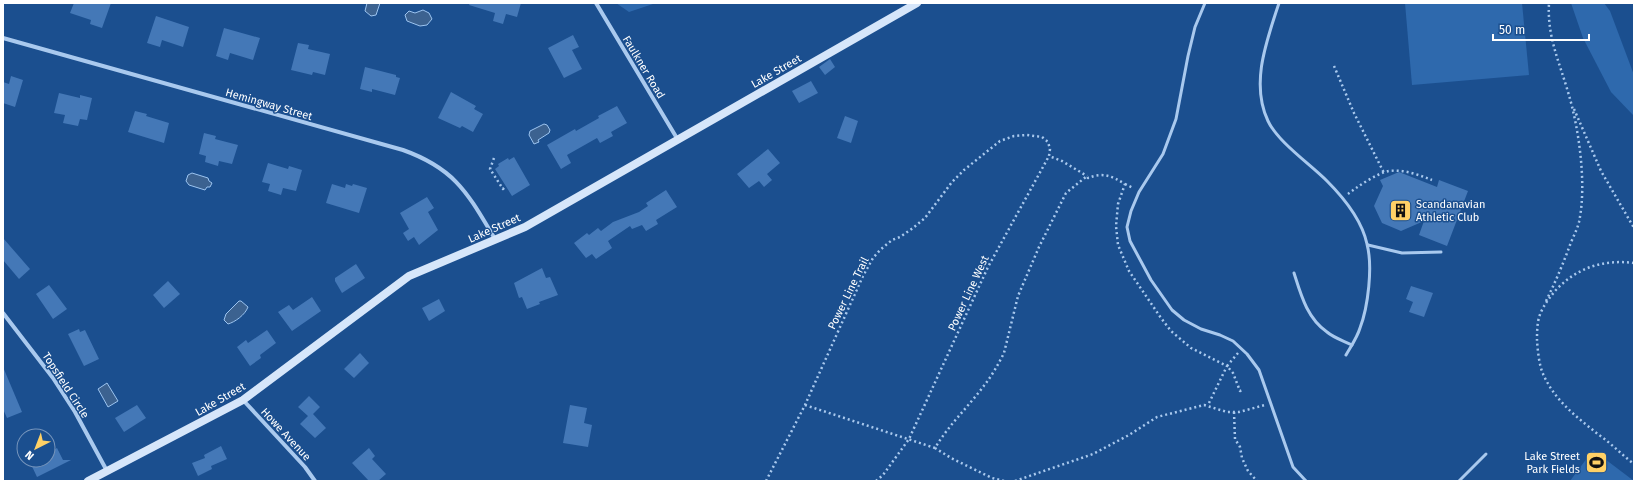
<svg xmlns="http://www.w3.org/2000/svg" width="1637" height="484" font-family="'Fira Sans',sans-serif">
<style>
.green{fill:#2e69ad}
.water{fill:#3c6290;stroke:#9cc4f0}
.building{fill:#4478b7}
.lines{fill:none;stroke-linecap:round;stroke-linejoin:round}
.path{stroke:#a9c9ee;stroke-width:2.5;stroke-dasharray:2 3;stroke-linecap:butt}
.service{stroke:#a9c9ee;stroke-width:3}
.minor{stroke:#a9c9ee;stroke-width:4}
.secondary{stroke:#d6e6fa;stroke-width:8}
.labels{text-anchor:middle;stroke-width:3;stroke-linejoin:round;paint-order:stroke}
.street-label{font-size:11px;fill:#fff;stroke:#1b4f8f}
.poi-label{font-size:11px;fill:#fff;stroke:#1b4f8f;text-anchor:start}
</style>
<rect width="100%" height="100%" fill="#1b4f8f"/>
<g class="green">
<polygon points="616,3 656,3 629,12"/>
<polygon points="1405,3 1522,3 1529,75 1412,85"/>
<polygon points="1571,3 1604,3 1610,11 1634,75 1634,116 1611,92 1583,38"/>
<polygon points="1593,450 1634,481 1570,481"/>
</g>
<g class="water">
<polygon points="367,3 380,3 376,15 371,16 365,11"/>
<polygon points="423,10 429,13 432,19 427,25 420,26 407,21 405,15 409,11 415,13"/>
<polygon points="544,124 547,125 550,130 549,133 538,140 539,142 534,144 529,135 530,131"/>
<polygon points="192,173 208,178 209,181 212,183 210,187 207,187 205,190 189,185 186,181 188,175"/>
<path d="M239 301H241L248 307C245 315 235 322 228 324L224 320 226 314Z"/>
<polygon points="107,383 118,401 108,407 98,389"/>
</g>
<g class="building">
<polygon points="74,3 111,3 102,28 90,24 91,20 70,13"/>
<polygon points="470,3 521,3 517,17 506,14 503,24 493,21 495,13 469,5"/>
<polygon points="156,16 189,27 183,47 162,40 160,47 147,43"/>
<polygon points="224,28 260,38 253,60 230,53 228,60 216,56"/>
<polygon points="573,35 579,47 572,50 582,69 564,78 548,48"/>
<polygon points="298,43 309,45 308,49 330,54 325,75 313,72 312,75 291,70"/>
<polygon points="830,59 835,67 825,75 819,67"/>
<polygon points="365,67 396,75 396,77 400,78 395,95 372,89 372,92 360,89"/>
<polygon points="11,76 23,80 15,107 3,103 3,82 9,84"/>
<polygon points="811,81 818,93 799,103 792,91"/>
<polygon points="451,92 476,106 474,109 483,114 473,132 462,126 460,128 438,118"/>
<polygon points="59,93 80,98 80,95 92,98 87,120 80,119 78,126 63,123 65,115 54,113"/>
<polygon points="617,106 627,123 611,132 613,136 600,143 597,138 567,155 571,163 561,169 547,145 575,129 576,131 599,118 598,116"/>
<polygon points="135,111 147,114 146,116 169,123 164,143 128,132"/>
<polygon points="845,116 858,121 851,143 837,138"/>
<polygon points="204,133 216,136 215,139 238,145 232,164 219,161 218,166 205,162 206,156 199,154"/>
<polygon points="768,149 780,163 767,174 772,180 764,187 759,181 749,188 737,174"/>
<polygon points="514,157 530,185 512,196 495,169 499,166 498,164 508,158 509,160"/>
<polygon points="268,163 288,169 289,166 302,170 296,191 283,188 281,195 268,191 270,184 262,182"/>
<polygon points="1399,172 1437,187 1439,180 1468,191 1447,246 1419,235 1424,221 1401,231 1382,223 1374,206 1383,186 1380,180"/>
<polygon points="332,184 345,188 346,184 352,186 353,184 367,188 359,213 326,203"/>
<polygon points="666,190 677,207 656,220 658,224 646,231 642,225 632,229 630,226 608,241 612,248 596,259 592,254 586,258 574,243 587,233 589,235 598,228 601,231 613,222 639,212 648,206 646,203"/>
<polygon points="427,197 434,208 428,212 438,230 419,245 414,237 408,241 403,233 409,229 400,213"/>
<polygon points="3,238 30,269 19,279 3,260"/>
<polygon points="356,264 365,278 342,293 335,281 335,278"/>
<polygon points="542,268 546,278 550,277 558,295 539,302 540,304 527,309 522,297 519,298 514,283"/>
<polygon points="168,281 180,294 164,308 153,295"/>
<polygon points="49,285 67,309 53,319 36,294"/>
<polygon points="1411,286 1433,293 1424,317 1409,312 1413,302 1406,299"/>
<polygon points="312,297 321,311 292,331 278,312 289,305 293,310"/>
<polygon points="439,299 445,311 429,321 422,308"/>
<polygon points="79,329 80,332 85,330 99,359 84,366 68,334"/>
<polygon points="267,330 276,343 260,355 261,358 250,366 237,347 246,340 248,343"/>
<polygon points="360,353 369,363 354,378 344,369"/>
<polygon points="3,367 22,412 7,418 3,409"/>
<polygon points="309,396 320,407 313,414 326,428 315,438 300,424 308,416 298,407"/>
<polygon points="137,405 146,418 124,432 115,418"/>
<polygon points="570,405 587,408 584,423 592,425 588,447 563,443"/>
<polygon points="221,446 227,459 211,466 212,469 198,476 192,463 205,458 204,455"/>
<polygon points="57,448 63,460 71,460 37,477 29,460 48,460 48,453"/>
<polygon points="369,448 375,456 372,459 386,474 378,481 369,481 352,463"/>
</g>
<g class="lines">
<g class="path">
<polyline points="1334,66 1354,113 1384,173"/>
<polyline points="1574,109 1601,171 1634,228"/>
<polyline points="494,158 490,169 503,189 505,187"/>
<polyline points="1125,184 1133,188"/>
<path d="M1348 194C1357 187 1377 173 1389 171 1404 169 1419 175 1432 180"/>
<path d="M1634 263C1603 259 1576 268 1555 291 1547 301 1540 310 1538 322 1537 328 1537 335 1537 341 1538 352 1539 366 1544 376 1556 402 1578 418 1599 435 1612 444 1622 455 1634 464"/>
<path d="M1546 301C1555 283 1563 264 1570 245 1573 237 1577 230 1579 222 1587 185 1579 128 1568 92 1559 61 1547 36 1549 3"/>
<polyline points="1238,353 1227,366 1233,373 1240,391 1243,390"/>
<polyline points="805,405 935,448"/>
<polyline points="1234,412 1235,439 1240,447 1242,458 1248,471 1257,481"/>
<polyline points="766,481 805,405 863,276 873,258 880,250 892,240 900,237 913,228 925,218 952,182 964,170 1000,141 1014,136 1027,135 1042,137 1048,142 1050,149 1049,156 1062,161 1087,176"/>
<polyline points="876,481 883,475 909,439 988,267 1049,156"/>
<path d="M1004 481 992 478 951 458 935 448C948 426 967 408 983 387 991 377 998 365 1004 353L1018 296 1039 247 1066 193 1087 176 1088 178C1103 172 1112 176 1125 184L1118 204 1116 226 1118 245 1129 271 1161 318 1171 331 1191 348 1227 366 1208 405"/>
<polyline points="1015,481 1093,454 1129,435 1157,417 1204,405 1227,412 1239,412 1265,405"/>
</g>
<g class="service">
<polyline points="1205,3 1195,27 1188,56 1176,119 1163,154 1139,192 1131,211 1127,227 1130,241 1151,280 1172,310 1184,320 1201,329 1220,335 1233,341 1247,354 1259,370 1293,467 1306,481"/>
<path d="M1279 3C1267 40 1250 83 1268 121 1278 142 1310 164 1327 181 1344 198 1362 221 1367 244 1373 267 1368 307 1360 328 1357 338 1351 346 1346 355"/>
<polyline points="1368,245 1402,253 1441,252"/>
<path d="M1294 273C1301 295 1307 318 1327 332 1334 338 1344 341 1352 345"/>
<polyline points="1459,481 1486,454"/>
</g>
<g class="minor">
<polyline points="596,3 678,140"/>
<path d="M3 38 403 150C456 169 468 194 495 239"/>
<polyline points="3,313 53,378 75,412 107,471"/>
<polyline points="243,400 305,467 315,481"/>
</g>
<polyline class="secondary" points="88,481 243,400 409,276 525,227 917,3"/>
</g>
<defs>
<symbol id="building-square" viewBox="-11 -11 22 22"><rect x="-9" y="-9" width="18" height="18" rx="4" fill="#ffd166" stroke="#1b4f8f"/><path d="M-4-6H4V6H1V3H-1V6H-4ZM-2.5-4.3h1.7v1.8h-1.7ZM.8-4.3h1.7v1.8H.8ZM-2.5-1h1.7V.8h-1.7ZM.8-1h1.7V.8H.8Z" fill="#111"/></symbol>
<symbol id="stadium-square" viewBox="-11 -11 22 22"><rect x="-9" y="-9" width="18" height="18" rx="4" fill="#ffd166" stroke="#1b4f8f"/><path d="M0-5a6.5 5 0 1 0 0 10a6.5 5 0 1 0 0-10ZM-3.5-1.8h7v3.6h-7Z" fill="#111"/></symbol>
</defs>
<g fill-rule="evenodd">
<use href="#building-square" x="1388" y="198" width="25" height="25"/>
<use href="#stadium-square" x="1584" y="450" width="25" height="25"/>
</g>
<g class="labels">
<g class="street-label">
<text transform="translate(644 67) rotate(59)" y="4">Faulkner Road</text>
<text transform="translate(776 71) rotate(-30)" y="4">Lake Street</text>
<text transform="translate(269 104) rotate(16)" y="4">Hemingway Street</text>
<text transform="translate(494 228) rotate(-24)" y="4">Lake Street</text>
<text transform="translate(848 293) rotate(-64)" y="4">Power Line Trail</text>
<text transform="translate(968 293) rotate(-65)" y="4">Power Line West</text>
<text transform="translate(66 385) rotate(57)" y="4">Topsfield Circle</text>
<text transform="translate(220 399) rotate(-30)" y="4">Lake Street</text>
<text transform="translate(286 434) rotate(47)" y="4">Howe Avenue</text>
</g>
<g class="poi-label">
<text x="1416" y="208">Scandanavian<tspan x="1416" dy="13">Athletic Club</tspan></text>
<text x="1580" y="460" text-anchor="end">Lake Street<tspan x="1580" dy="13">Park Fields</tspan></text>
</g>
</g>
<rect width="1637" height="484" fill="none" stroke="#ffffff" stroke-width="8"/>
<g transform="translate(36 448) rotate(222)"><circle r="19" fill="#1b4f8f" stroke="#7695bc"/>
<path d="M0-3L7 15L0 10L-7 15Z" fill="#ffd166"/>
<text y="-6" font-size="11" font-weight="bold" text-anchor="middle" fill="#ffffff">N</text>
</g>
<path d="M1493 34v6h96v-6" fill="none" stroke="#ffffff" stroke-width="2"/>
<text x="1499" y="34" font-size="12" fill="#ffffff" stroke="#1b4f8f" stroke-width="3" paint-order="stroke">50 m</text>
</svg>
